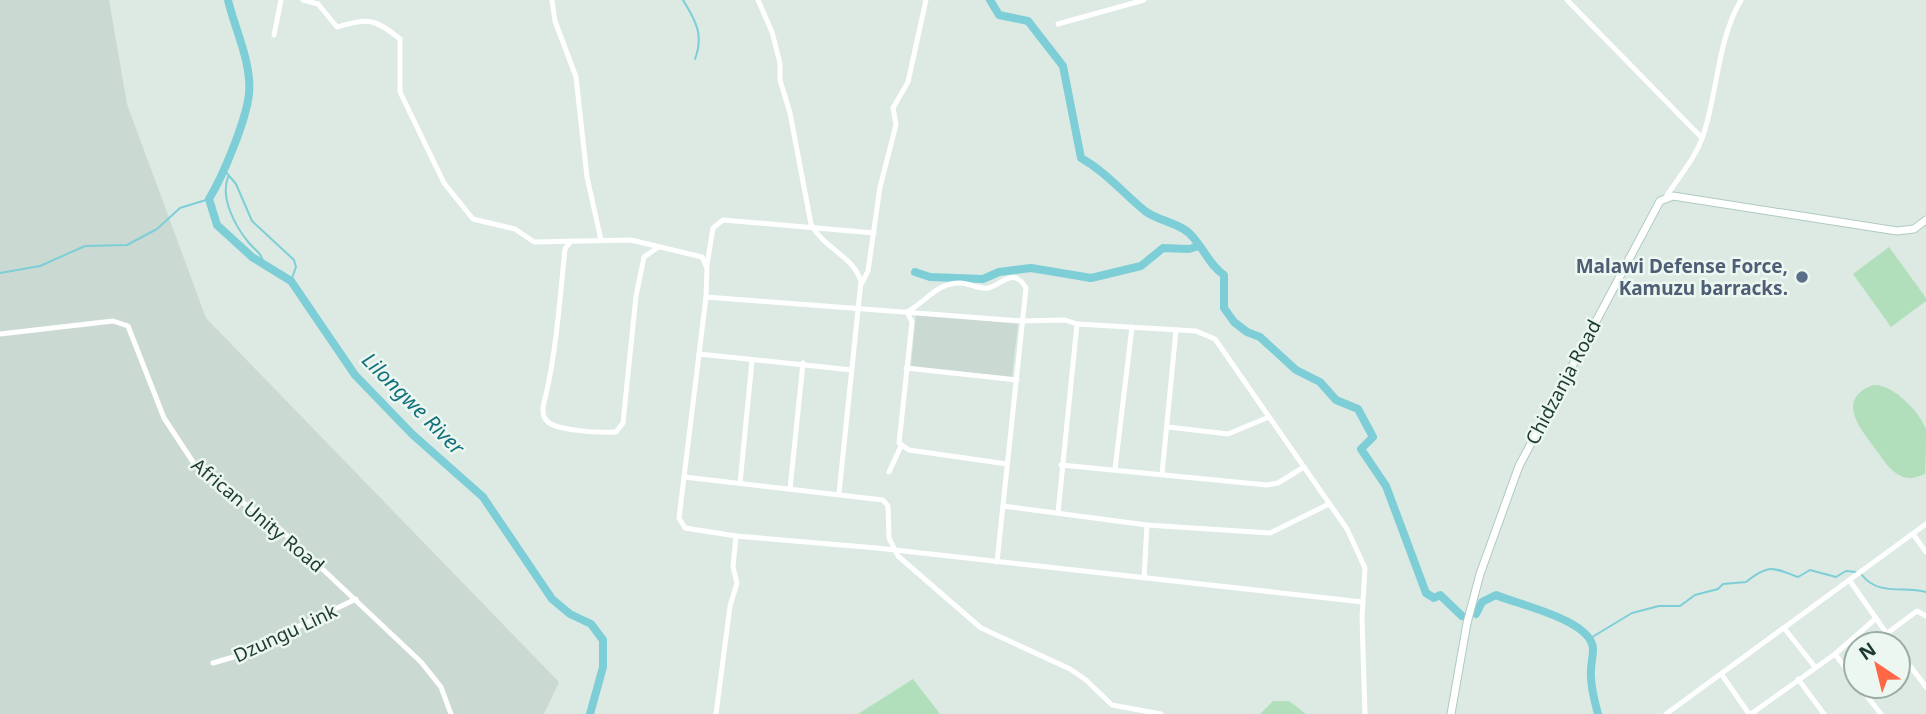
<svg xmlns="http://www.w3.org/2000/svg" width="1926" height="714" font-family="'Noto Sans',sans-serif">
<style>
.built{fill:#cadad2}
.green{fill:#b2dfbb}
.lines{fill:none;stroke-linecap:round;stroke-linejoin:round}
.stream{stroke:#7dced7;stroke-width:2}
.river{stroke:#7dced7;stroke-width:8}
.secondary-casing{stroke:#aecbbf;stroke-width:9}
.street{stroke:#fff;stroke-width:5}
.secondary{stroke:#fff;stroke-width:7}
.service-dot{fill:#5c6f8a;stroke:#edf7f1;stroke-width:2.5}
.labels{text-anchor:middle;stroke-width:5;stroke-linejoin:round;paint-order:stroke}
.service-label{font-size:19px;font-weight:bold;fill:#4e5e75;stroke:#edf7f1;text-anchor:end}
.street-label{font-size:19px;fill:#1d3b31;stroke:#edf7f1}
.water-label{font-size:21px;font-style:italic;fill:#12717c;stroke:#edf7f1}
</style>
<rect width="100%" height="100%" fill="#dceae3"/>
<g class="built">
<polygon points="0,0 109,0 127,104 206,318 559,682 544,714 0,714"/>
<polygon points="916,314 1018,324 1012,377 911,367"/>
</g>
<g class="green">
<polygon points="1889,247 1926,298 1926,301 1891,327 1853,274"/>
<path d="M1873 385C1892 383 1920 412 1926 429 1926 440 1926 464 1925 474 1916 478 1907 480 1899 475 1889 470 1883 459 1877 451 1862 430 1834 400 1873 385Z"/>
<polygon points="913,679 940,714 858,714"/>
<polygon points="1273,701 1289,701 1306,714 1260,714"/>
</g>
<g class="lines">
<g class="stream">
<path d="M683 0C696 21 704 35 695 59"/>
<polyline points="225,171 236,184 252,221 294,260 296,267 291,281"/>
<path d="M228 177C220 198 235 226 249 243 256 251 262 253 264 265"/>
<polyline points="0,273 40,266 85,246 127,245 157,229 180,208 209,199"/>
<path d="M1862 575C1878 596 1904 586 1926 592"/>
<path d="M1589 639 1632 613 1659 606H1680L1695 595 1718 589 1723 584 1746 582C1769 563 1773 568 1798 577L1810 570 1836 577 1846 571 1856 572"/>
</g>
<g class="river">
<path d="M228 0C235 30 252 63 249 94 246 121 223 176 209 199L217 225 252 257 291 281 355 375 412 434 483 497 552 599 570 614 591 624 603 640V667L590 714"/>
<path d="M990 0 999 15 1028 21 1063 66 1081 158C1106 172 1123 193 1145 211 1158 221 1177 222 1189 233 1203 246 1208 264 1224 275V308L1234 322 1247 332 1260 337 1296 370 1320 382 1336 400 1358 409 1373 437 1361 449 1386 486 1426 593 1434 598 1440 595 1462 616"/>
<polyline points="915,272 930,277 983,279 999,272 1031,268 1091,278 1141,266 1163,248 1189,249 1199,246"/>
<path d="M1476 614 1482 602 1496 595C1519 605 1592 620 1593 649 1593 658 1590 668 1591 676 1591 688 1595 703 1598 714"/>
</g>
<defs>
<polyline id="secondary" points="1451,714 1467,623 1480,574 1519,466 1660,201 1673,196 1897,231 1914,229 1926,220"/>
</defs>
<use href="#secondary" class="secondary-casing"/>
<g class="street">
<path d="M303 0 318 4 337 27C369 18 374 18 400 39V92L444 183 473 219 515 229 534 242 631 240 702 257 707 268 706 297 679 518 685 528 736 536 877 548 1363 602"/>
<polyline points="552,0 555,21 576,77 587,177 601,240"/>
<path d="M758 0 772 32 780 63V80L790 113 811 224C823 248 852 255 861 281L839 493"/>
<polyline points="1567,0 1702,138"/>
<polyline points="1058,24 1144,0"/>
<polyline points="274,35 281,0"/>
<path d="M1666 197C1679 176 1695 159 1703 136 1718 91 1717 41 1741 0"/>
<path d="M571 241 565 249C560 296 557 344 547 390 545 400 539 413 547 421 556 431 602 433 616 432L623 423 636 296 644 257 657 248"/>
<polyline points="707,265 713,228 723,220 874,233"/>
<polyline points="862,283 868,271 880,187 896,125 893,108 908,82 926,0"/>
<polyline points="706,297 1022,321 1065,320 1077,324 1196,331 1215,339 1347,529 1365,568 1362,617 1365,714"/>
<polyline points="0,334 113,321 128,326 164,418 193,462 208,478 279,528 421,662 441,687 451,714"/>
<polyline points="699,354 852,370"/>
<polyline points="906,368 1017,380"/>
<polyline points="1168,427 1228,434 1269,417"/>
<polyline points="1061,465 1267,485 1278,483 1304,467"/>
<polyline points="1115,469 1132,327"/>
<polyline points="889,472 901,446"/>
<polyline points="1162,474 1176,330"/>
<polyline points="684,477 883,500 888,506 889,538 898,556 981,628 1070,669 1086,680 1112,705 1161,714"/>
<polyline points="740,483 752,361"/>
<polyline points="790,489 803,363"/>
<polyline points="1003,506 1147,525 1270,533 1329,504"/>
<polyline points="1058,513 1077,324"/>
<polyline points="1913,534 1926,552"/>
<path d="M997 562 1026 288C1013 266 1002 285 988 288 980 290 969 283 960 283 936 283 926 302 907 312L912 322 899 443 909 450 1007 464"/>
<polyline points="1144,578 1147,525"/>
<polyline points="1850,581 1894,644"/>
<polyline points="1784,628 1815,667"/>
<polyline points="1886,634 1917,611 1926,616"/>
<polyline points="1898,650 1926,687"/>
<polyline points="1835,654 1856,682"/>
<polyline points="213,663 237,656 356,599"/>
<polyline points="1722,675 1749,714"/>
<polyline points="1798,679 1824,714"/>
<polyline points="1859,686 1881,714"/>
<polyline points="716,714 730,606 737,583 733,567 736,536"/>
<polyline points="1666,714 1926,524"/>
<polyline points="1751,714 1835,654 1874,620"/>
</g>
<use href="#secondary" class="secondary"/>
</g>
<circle class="service-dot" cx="1802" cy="277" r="7"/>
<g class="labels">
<g class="service-label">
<text x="1788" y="273">Malawi Defense Force,<tspan x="1788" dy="22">Kamuzu barracks.</tspan></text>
</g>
<g class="street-label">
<text transform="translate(1563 382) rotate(-62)" y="7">Chidzanja Road</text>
<text transform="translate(258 515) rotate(40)" y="7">African Unity Road</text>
<text transform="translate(285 633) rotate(-25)" y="7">Dzungu Link</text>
</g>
<g class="water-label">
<text transform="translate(413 404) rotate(45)" y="7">Lilongwe River</text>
</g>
</g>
<g transform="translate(1877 665) rotate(325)"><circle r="33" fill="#edf7f1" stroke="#9aaca4" stroke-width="2"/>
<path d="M0-5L12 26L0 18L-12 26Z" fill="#ff6846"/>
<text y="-10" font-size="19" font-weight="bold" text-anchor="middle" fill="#1d3b31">N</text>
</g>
</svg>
